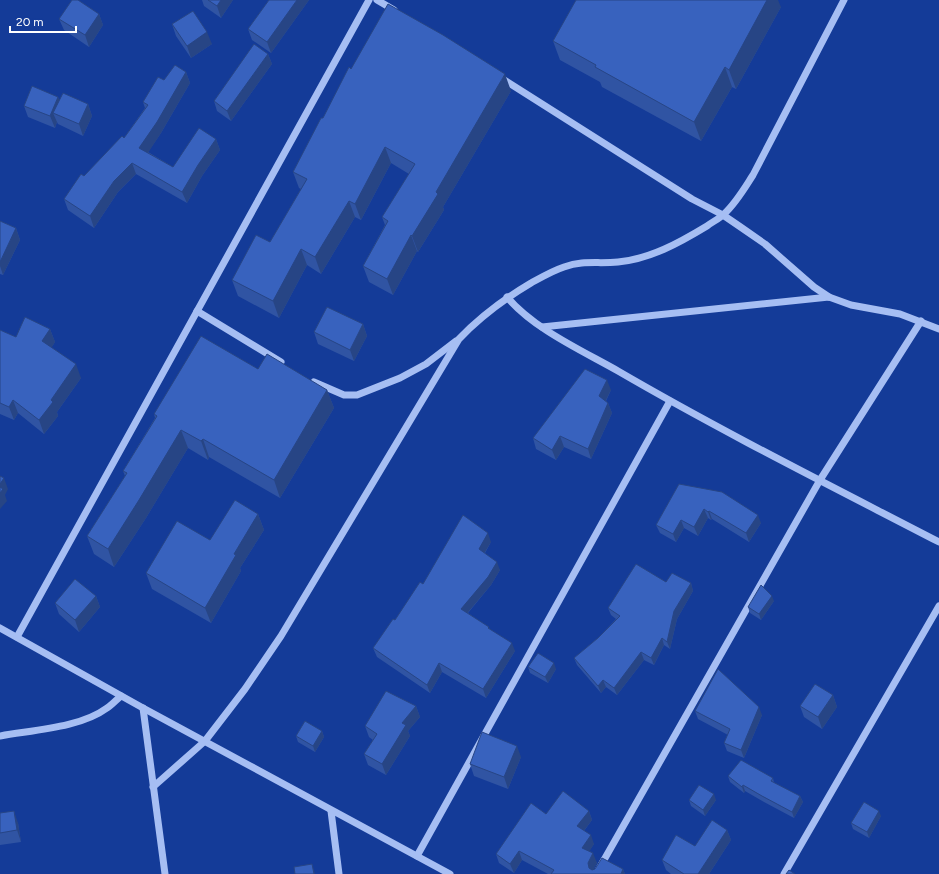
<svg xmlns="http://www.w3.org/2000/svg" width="939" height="874" font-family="Figtree,sans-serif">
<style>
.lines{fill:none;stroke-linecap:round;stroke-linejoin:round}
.minor{stroke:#a6bef3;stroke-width:7}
.wall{fill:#3054a3}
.shaded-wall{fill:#274585}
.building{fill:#3862be;stroke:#274585}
</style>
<rect width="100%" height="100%" fill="#143b98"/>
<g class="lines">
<g class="minor">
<polyline points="377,0 394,10"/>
<polyline points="501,78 692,199 723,215 742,228 765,244 814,287 829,297"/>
<path d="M507 297C534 329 581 350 618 371 723 432 831 486 939 542"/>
<polyline points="197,311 281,362"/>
<polyline points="542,327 829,297 851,305 900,314 939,329"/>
<polyline points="314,382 344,395 357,395 400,378 426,364 456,341"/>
<polyline points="0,628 143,708 450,874"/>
<polyline points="17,637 369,0"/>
<polyline points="143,708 165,874"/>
<path d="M0 736C33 730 80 728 107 708 112 705 116 700 121 696"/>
<path d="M153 787 205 741 245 689 281 636 459 339C481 316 504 299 531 283 542 277 552 271 564 267 584 260 597 264 618 262 650 259 679 243 707 226 712 222 719 219 724 214 736 203 744 189 753 175L844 0"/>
<polyline points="331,811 339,874"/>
<polyline points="417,856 670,401"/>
<polyline points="596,874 820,480 921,321"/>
<polyline points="784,874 939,606"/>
</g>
</g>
<g class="wall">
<polygon points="202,0 233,0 221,18 204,6"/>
<polygon points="269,0 309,0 271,53 252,40 248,29"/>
<polygon points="781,7 736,89 732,87 701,141 602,87 600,82 560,60 553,41"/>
<polygon points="99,14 103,25 89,47 64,30 59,19"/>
<polygon points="172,24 212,44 191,58 176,36"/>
<polygon points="268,54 272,64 231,121 217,111 214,101"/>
<polygon points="351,69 511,91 443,207 444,210 418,252 417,251 393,295 369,282 363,266 385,225 382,217 409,174 391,163 361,220 355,217 321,274 307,265 279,318 238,296 232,280 270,242 301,189 299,188 293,172"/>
<polygon points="186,72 190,83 161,133 148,152 173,167 216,139 220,150 202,176 187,203 136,174 118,192 94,228 68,210 64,199 84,176 124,138 145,108 143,102 164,80"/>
<polygon points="58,97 59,100 88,104 92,116 83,136 58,124 57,122 55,128 28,117 24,106"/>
<polygon points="0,221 16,228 20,240 3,275 0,274"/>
<polygon points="363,324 367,336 354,361 318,344 314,332"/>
<polygon points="50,329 55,342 51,348 81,378 57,412 58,416 44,434 18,413 14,420 0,414 0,330 16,337"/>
<polygon points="258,369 327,390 334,408 280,498 209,457 208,460 188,448 146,518 114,567 94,554 87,536 125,476 123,471 155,418 154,414"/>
<polygon points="611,390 606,401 608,403 612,413 591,459 564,447 556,460 536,449 533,438"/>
<polygon points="679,484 761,523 749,542 712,519 711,520 708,518 698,536 684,528 676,542 660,533 656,525"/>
<polygon points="258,514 264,530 240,568 241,571 211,623 152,589 146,573"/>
<polygon points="491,542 485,553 500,570 491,585 468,613 490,629 515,651 486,698 442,672 430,693 377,657 373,648 423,584"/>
<polygon points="666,582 691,583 693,591 677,619 670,649 664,645 654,665 644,660 617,695 606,687 601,693 577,665 574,658 598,638 616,619 611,615 608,608"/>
<polygon points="96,596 100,607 79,632 59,614 55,603"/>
<polygon points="774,601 761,620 750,613 748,607"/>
<polygon points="528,667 556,669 548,683 530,673"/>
<polygon points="833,695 837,707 822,729 804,717 800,706"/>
<polygon points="416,706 420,717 408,731 410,736 386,775 368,765 364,754 373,740 369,737 365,726"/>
<polygon points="695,711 762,715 744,758 727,751 724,743 728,735 698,719"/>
<polygon points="322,731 324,737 315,752 298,742 296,736"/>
<polygon points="521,757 508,789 474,776 470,764"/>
<polygon points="728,776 773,778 774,783 800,796 803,802 794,818 764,802 745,791 744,793 730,782"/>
<polygon points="689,800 716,800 705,816 691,806"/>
<polygon points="589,811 592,820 584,831 594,844 589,851 597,863 593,870 623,869 625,874 548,874 522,860 514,873 499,863 496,854 546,814"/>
<polygon points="0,813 18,823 21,842 0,845"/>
<polygon points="881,816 869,838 853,829 851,823"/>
<polygon points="727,830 731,840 709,874 671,874 666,870 662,860 695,846"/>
</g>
<g class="shaded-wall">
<polygon points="221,0 233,0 221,18 217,6"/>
<polygon points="297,0 309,0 271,53 267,42"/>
<polygon points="767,0 778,0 781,7 736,89 729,70"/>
<polygon points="99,14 103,25 89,47 85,35"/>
<polygon points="207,32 212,44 191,58 187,46"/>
<polygon points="268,54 272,64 231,121 227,111"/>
<polygon points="725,67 732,87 701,141 694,122"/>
<polygon points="186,72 190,83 161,133 144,159 139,148"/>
<polygon points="505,74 511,91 443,207 444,210 418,252 412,236 436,192"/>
<polygon points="58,97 63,109 53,113 57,122 55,128 50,116"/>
<polygon points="88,104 92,116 83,136 79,124"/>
<polygon points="216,139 220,150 202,176 187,203 182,192 198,165"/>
<polygon points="385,147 391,163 361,220 355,204"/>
<polygon points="132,163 136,174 118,192 94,228 90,216 114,181"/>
<polygon points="349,201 355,217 321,274 315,257"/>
<polygon points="16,228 20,240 3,275 0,266 0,262"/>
<polygon points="411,235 417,251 393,295 387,279"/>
<polygon points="301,249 307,265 279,318 273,301"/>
<polygon points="363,324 367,336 354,361 350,350"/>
<polygon points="50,329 55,342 47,355 42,341"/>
<polygon points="76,364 81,378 57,412 58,416 44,434 39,420 51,400"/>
<polygon points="607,380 611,390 603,406 599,396"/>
<polygon points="327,390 334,408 280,498 274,480"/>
<polygon points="13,400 18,413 14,420 9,407"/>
<polygon points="608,403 612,413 591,459 588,449"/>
<polygon points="181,430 188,448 146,518 114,567 108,549"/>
<polygon points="560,436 564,447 556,460 552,450"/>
<polygon points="203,439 209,457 208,460 201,441"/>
<polygon points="4,478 8,489 5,495 7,501 0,509 0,484"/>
<polygon points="704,509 708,518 698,536 694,527"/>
<polygon points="709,511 712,519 711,520 708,512"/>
<polygon points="258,514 264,530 240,568 241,571 211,623 205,608 234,554"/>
<polygon points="758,515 761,523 749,542 746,533"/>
<polygon points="681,520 684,528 676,542 673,534"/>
<polygon points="488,533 491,542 482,557 479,549"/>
<polygon points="497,562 500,570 491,585 464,617 461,609"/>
<polygon points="691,583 693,591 677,619 670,649 667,642 674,611"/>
<polygon points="96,596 100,607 79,632 75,620"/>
<polygon points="772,596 774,601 761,620 759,614"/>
<polygon points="662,638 664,645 654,665 651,658"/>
<polygon points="512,643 515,651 486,698 483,689"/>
<polygon points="641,652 644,660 617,695 614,688"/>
<polygon points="439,663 442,672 430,693 427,685"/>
<polygon points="554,663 556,669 548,683 545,677"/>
<polygon points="603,680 606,687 601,693 598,686"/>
<polygon points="833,695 837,707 822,729 818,717"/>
<polygon points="416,706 420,717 408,731 410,736 386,775 382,764 402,723"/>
<polygon points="759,707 762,715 744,758 741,750"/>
<polygon points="322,731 324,737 315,752 313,746"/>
<polygon points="517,746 521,757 508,789 504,777"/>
<polygon points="743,785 745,791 744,793 742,787"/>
<polygon points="714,794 716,800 705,816 703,810"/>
<polygon points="800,796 803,802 794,818 792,812"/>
<polygon points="14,811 18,823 21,842 17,830"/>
<polygon points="589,811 592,820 580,836 577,826"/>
<polygon points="879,811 881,816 869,838 867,832"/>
<polygon points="727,830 731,840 709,874 698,874"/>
<polygon points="591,835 594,844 586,857 582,848"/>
<polygon points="519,851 522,860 514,873 510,864"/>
<polygon points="593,853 597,863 592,872 589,868 588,863"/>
<polygon points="312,864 314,870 315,874 314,874"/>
<polygon points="623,869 625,874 621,874"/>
</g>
<g class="building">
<polygon points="72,0 78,0 99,14 85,35 59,19"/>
<polygon points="208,0 221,0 217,6"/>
<polygon points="269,0 297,0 267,42 248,29"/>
<polygon points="576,0 767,0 729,70 725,67 694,122 595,67 596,65 553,41"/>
<polygon points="388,4 443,35 505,74 436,192 438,194 412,236 411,235 387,279 363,266 388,221 382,217 415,164 385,147 355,204 349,201 315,257 301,249 273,301 232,280 256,235 270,242 307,179 293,172 321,118 323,118 349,67 351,69"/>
<polygon points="193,11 207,32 187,46 172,24"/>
<polygon points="254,44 268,54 227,111 214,101"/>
<polygon points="175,65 186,72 157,122 139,148 173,167 199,128 216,139 198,165 182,192 132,163 114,181 90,216 64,199 81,174 84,176 122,136 124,138 148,105 143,102 158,77 164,80"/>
<polygon points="32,86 58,97 50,116 24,106"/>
<polygon points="63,93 88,104 79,124 53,113"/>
<polygon points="0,221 16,228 0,262"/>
<polygon points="327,307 363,324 350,350 314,332"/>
<polygon points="25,317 50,329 42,341 76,364 51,400 53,402 39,420 13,400 9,407 0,403 0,330 16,337"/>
<polygon points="201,336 258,369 267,354 327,390 274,480 203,439 201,441 181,430 139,500 108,549 87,536 127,473 123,471 157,416 154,414"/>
<polygon points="585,369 607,380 599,396 608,403 588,449 560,436 552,450 533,438"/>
<polygon points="0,476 4,478 0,484"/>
<polygon points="679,484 722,492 758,515 746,533 709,511 708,512 704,509 694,527 681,520 673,534 656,525"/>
<polygon points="0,487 3,489 0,493"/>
<polygon points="235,500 258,514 234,554 236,555 205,608 146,573 177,521 210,540"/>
<polygon points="463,515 488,533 479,549 497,562 488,577 461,609 489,627 488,628 512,643 483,689 439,663 427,685 373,648 393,619 395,620 420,582 423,584"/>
<polygon points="636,564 666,582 672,573 691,583 674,611 667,642 662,638 651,658 641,652 614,688 603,680 598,686 574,658 598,638 620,616 608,608"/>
<polygon points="75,579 96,596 75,620 55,603"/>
<polygon points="761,585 772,596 759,614 748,607"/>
<polygon points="538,653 554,663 545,677 528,667"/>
<polygon points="718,669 759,707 741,750 724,743 730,729 695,711"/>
<polygon points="815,684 833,695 818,717 800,706"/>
<polygon points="386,691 416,706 402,723 406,725 382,764 364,754 377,734 365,726"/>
<polygon points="305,721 322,731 313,746 296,736"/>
<polygon points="482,732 517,746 504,777 470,764"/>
<polygon points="741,760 773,778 771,781 800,796 792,812 762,796 743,785 742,787 728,776"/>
<polygon points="699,785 714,794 703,810 689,800"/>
<polygon points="563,791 589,811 577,826 591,835 582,848 593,853 588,863 589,868 592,870 595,869 602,858 623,869 621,874 551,874 554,870 519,851 510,864 496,854 531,803 546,814"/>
<polygon points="864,802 879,811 867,832 851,823"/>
<polygon points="14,811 17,830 0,833 0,813"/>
<polygon points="712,820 727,830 698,874 684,874 662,860 676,835 695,846"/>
<polygon points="312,864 314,874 295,874 294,867"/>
<polygon points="789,870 795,874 786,874"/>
</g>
<path d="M10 26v6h66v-6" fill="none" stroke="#ffffff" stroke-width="2"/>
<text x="16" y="26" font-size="12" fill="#ffffff" stroke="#143b98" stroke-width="3" paint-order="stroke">20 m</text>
</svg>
